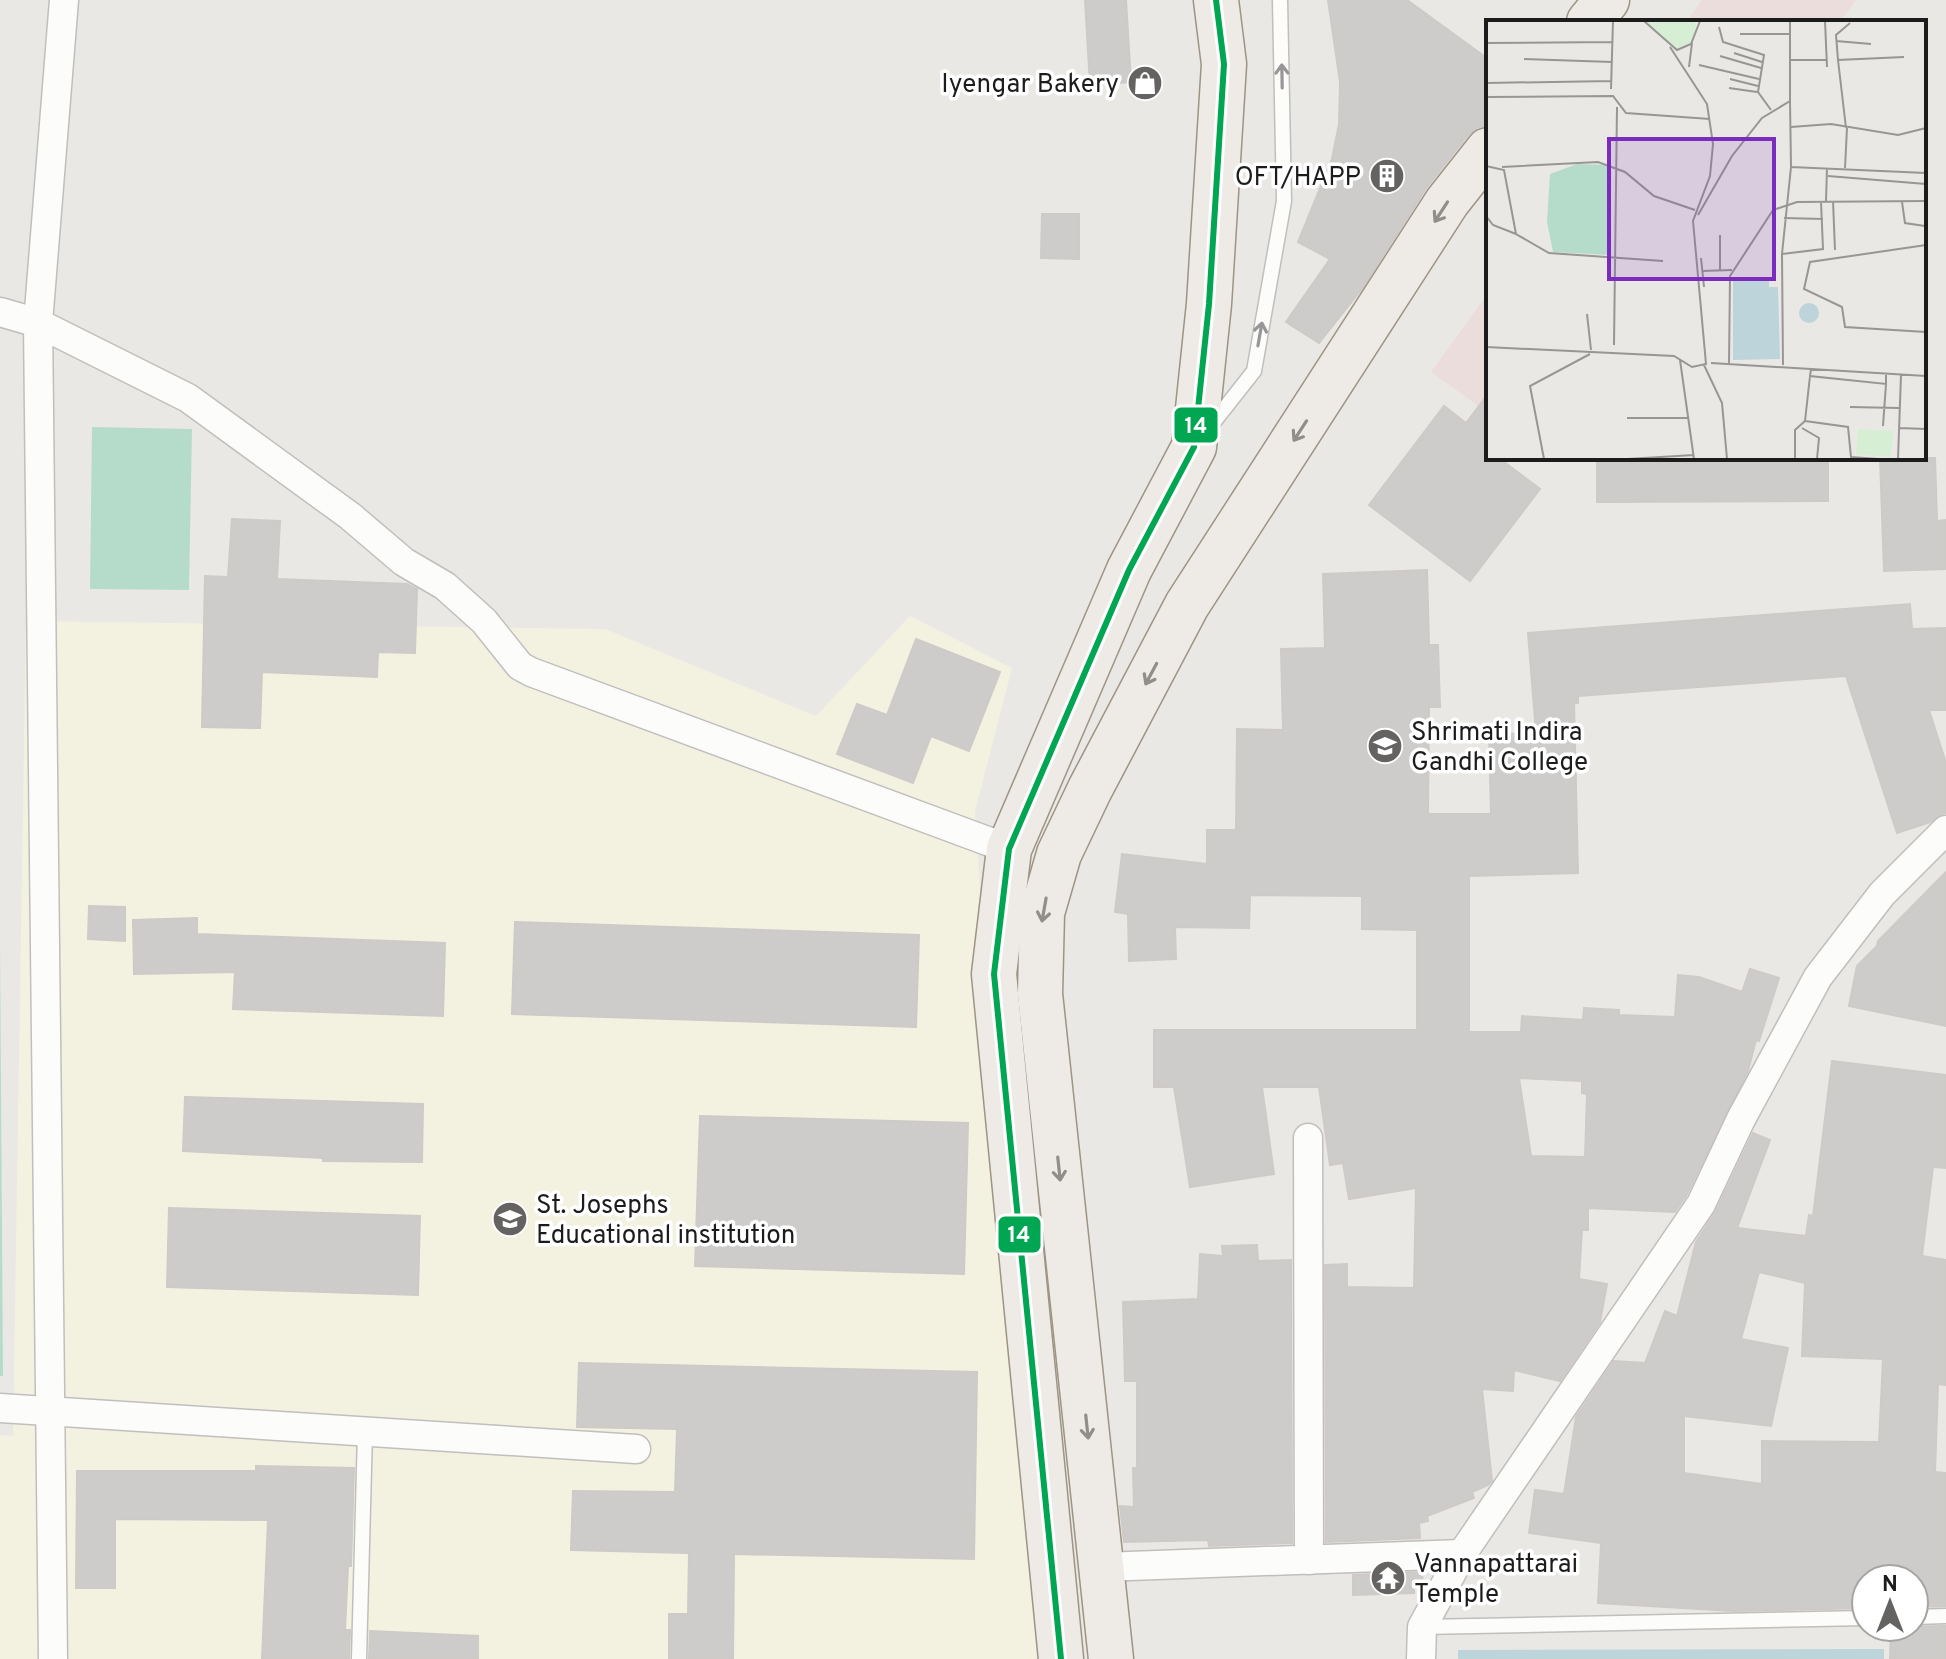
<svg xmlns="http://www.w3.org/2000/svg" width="1946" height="1659" font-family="Overpass,sans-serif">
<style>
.commercial{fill:#ebdddc}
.education{fill:#f3f2e1}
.pitch{fill:#b5dccb}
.water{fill:#bcd4da}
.building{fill:#ceccca;stroke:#cdcac7;stroke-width:2;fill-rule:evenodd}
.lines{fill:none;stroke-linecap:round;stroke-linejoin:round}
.service-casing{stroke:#c0bfbd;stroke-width:17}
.minor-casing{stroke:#c0bfbd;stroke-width:31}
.primary-casing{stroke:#9d9485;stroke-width:47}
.service{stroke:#fcfcfb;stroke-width:14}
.minor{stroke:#fcfcfb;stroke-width:28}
.primary{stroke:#eeeae5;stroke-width:44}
.bus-1-casing{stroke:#fff;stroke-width:12}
.bus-1{stroke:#00a651;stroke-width:6}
.oneway{stroke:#979797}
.oneway2{stroke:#908d8b}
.labels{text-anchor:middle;stroke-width:7;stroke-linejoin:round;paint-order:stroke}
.poi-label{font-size:26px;fill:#1c1c1c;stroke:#fff;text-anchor:start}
.inset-road{fill:none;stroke:#989695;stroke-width:2}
.view{fill:#7b2cbf;fill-opacity:0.15;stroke:#7b2cbf;stroke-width:4}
.inset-edge{fill:none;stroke:#1c1c1c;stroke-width:4}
.line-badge{stroke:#fff;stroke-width:3}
.badge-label{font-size:22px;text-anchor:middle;font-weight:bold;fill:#fff}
</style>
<rect width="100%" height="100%" fill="#eae8e5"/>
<g class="commercial">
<polygon points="1702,0 1856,0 1840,22 1686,22"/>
<polygon points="1488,293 1488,413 1431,372"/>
</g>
<polygon class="education" points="910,616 1012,668 975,811 987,1002 1037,1659 0,1659 0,1435 13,1436 26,621 605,629 816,716"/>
<g class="pitch">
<polygon points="92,427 192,429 189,590 90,589"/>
<polygon points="0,937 3,1376 0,1376"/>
</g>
<polygon class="water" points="1884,1649 1884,1659 1458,1659 1458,1650"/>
<g class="building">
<polygon points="1085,0 1126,0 1131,82 1090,85"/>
<polygon points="1328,0 1407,0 1488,59 1488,125 1478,127 1468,135 1427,187 1361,290 1319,343 1286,322 1330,259 1298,242 1332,159 1339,124 1340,82"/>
<polygon points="1042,214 1079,214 1079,259 1041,258"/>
<polygon points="1488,394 1488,458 1499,458 1540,489 1470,581 1369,505 1444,406 1466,423"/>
<polygon points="1597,458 1828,458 1828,501 1597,502"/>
<polygon points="1880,458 1935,458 1937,521 1946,520 1946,569 1884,571"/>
<polygon points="232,519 280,521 277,579 407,584 417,589 415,653 378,652 377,677 262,672 260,728 202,727 205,576 228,577"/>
<path d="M1427 570 1429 645H1438L1440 707H1429L1428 814H1491L1489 734 1536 733 1528 633 1910 604 1912 629 1946 628V710H1929L1946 763V813L1941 814 1930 822 1897 833 1846 676 1578 696V703H1574L1578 873 1469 876V1032H1521L1522 1016 1583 1020 1584 1008 1619 1010V1015L1675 1017 1678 975 1699 977 1742 992 1750 969 1779 978 1759 1041 1756 1040 1748 1071 1686 1196 1675 1212 1588 1208V1230H1582L1579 1279 1607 1284 1600 1322 1560 1381 1514 1370 1513 1391 1482 1389 1492 1481 1488 1485 1472 1492 1474 1498 1427 1516 1428 1521 1419 1523 1420 1538 1326 1542 1325 1265 1347 1264V1287L1414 1288 1416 1188 1349 1199 1343 1163 1330 1165 1319 1087H1262L1274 1174 1190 1187 1174 1087H1154V1030H1417V930L1362 929V896L1250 895 1249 928 1175 927 1176 959 1129 961 1128 914 1115 912 1122 854 1207 864V830H1236L1237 729 1283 730 1281 649 1325 648 1323 574ZM1519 1078 1582 1081V1093L1587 1094 1585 1157 1531 1156Z"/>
<polygon points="916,639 1000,672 969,751 931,736 913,783 837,754 857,704 887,715"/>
<polygon points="1946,872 1946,1026 1849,1006 1857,966 1877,946 1878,941"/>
<polygon points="89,906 125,907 125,941 88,939"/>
<polygon points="197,918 197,934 445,943 443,1016 233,1009 235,972 134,974 133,920"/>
<polygon points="515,922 919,935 916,1027 512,1014"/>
<path d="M1832 1061 1946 1075V1168L1933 1167 1922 1256 1946 1260V1385L1938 1384 1935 1472 1946 1473V1606L1914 1607V1579H1866V1608L1733 1611 1598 1603 1601 1543 1529 1533 1535 1490 1564 1494 1576 1417 1614 1361 1645 1363 1665 1311 1677 1316 1696 1242 1716 1211 1753 1133 1770 1140 1737 1228 1806 1236 1809 1215 1813 1216ZM1759 1272 1805 1283 1802 1356 1883 1359 1879 1442 1762 1441V1484L1684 1473V1416L1771 1426 1788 1348 1741 1339Z"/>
<polygon points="185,1097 423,1104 422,1162 323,1161 323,1158 183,1151"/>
<polygon points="700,1116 968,1123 964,1274 695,1266"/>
<polygon points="169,1208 420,1216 418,1295 167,1287"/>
<polygon points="1257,1245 1258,1261 1291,1260 1292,1543 1209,1546 1208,1540 1124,1542 1120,1506 1134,1507 1133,1468 1137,1468 1137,1381 1125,1381 1123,1302 1198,1299 1200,1254 1223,1256 1222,1246"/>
<polygon points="579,1363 977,1372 974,1559 734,1554 733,1659 669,1659 669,1614 688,1614 689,1553 571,1550 573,1491 675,1492 677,1429 577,1427"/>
<polygon points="256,1466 354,1468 351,1566 348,1566 345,1630 350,1630 349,1659 262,1659 268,1520 115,1519 115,1588 76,1588 77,1471 256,1471"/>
<polygon points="1422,1572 1423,1588 1414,1588 1414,1593 1353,1595 1353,1575"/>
<polygon points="1946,1626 1946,1659 1890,1659 1891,1627"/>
<polygon points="370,1631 478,1636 478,1659 369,1659"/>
</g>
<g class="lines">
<defs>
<g id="service">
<polyline points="1209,428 1254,371 1284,201 1280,0"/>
<polyline points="1914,1617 1946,1616"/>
<polyline points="1422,1627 1866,1618"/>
<polyline points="359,1659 365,1431"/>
</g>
<g id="minor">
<polyline points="0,312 38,323 188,398 350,516 404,562 445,586 484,621 520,666 531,672 1009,849"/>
<polyline points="1308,1138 1309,1560"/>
<polyline points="0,1408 636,1449"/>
<polyline points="1102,1567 1462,1554"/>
<polyline points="53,1659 38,323 64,0"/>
<polyline points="1421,1659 1422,1627 1462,1554 1701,1204 1741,1119 1818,977 1882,894 1946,830"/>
</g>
<g id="primary">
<polyline points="1589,22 1607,0"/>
<polyline points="1061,1659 994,974 1009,849 1129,570 1194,447 1209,304 1224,64 1216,0"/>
<polyline points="1111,1659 1040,994 1042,913 1059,854 1090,789 1187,605 1447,202 1488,150"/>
</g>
</defs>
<use href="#service" class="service-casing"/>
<use href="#minor" class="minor-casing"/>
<use href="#primary" class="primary-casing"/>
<use href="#service" class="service"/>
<use href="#minor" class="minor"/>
<use href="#primary" class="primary"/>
<defs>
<polyline id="bus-1" points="1061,1659 994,974 1009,849 1129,570 1194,447 1209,304 1224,64 1216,0"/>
</defs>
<use href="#bus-1" class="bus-1-casing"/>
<use href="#bus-1" class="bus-1"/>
</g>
<defs><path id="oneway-shaft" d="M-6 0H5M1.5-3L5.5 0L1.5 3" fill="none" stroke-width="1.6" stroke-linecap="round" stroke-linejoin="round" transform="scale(2)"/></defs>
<g class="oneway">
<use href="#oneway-shaft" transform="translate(1282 76) rotate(-91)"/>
<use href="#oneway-shaft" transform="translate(1260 334) rotate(-80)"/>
</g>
<g class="oneway2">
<use href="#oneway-shaft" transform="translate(1441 212) rotate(123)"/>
<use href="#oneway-shaft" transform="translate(1300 431) rotate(123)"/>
<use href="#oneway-shaft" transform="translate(1151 674) rotate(118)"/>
<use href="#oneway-shaft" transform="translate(1044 910) rotate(100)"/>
<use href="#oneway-shaft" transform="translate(1059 1169) rotate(84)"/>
<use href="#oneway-shaft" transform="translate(1087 1427) rotate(84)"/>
</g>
<defs>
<symbol id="shop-disc" viewBox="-11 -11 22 22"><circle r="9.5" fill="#646362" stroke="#fff"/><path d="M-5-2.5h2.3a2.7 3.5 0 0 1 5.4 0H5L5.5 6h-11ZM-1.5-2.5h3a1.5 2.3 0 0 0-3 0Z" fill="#fff"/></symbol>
<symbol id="building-disc" viewBox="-11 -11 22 22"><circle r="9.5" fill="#646362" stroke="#fff"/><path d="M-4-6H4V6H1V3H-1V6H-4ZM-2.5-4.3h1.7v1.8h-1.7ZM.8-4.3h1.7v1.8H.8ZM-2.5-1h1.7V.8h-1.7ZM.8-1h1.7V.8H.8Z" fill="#fff"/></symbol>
<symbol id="university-disc" viewBox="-11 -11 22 22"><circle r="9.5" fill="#646362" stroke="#fff"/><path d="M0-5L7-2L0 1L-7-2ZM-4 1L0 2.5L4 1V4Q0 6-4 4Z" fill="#fff"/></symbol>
<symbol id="temple-disc" viewBox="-11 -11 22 22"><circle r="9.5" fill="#646362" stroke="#fff"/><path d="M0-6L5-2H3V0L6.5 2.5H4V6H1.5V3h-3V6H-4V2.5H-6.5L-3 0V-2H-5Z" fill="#fff"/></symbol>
</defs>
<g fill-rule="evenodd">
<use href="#shop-disc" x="1125" y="63" width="40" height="40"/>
<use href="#building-disc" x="1367" y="156" width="40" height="40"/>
<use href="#university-disc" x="1365" y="726" width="40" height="40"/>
<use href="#university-disc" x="490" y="1199" width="40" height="40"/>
<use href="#temple-disc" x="1368" y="1558" width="40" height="40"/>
</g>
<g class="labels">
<g class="poi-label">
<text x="1119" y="92" text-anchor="end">Iyengar Bakery</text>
<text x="1361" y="185" text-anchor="end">OFT/HAPP</text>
<text x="1411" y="740">Shrimati Indira<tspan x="1411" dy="30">Gandhi College</tspan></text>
<text x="536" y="1213">St. Josephs<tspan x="536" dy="30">Educational institution</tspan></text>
<text x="1414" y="1572">Vannapattarai<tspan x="1414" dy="30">Temple</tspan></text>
</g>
</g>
<g transform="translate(1486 20)">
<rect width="440" height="440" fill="#eae8e5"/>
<path d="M158 1H209L210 7 205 23 191 29ZM372 409 407 411 405 437 370 434Z" fill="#d5eed4"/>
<path d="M91 144 123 145V235L67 232 61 202 64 154Z" fill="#b5dccb"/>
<path d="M247 258H283V267H292L294 339 247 340ZM313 293a10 10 0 1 1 20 0a10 10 0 1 1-20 0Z" fill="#bcd4da"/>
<path class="inset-road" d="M158 1 191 30 205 24 214 1M339 1 341 47M233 7 237 22 278 35 272 72 285 90M254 14H304M350 21 385 24M0 23 127 22M248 33 276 42M234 36 275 48M38 39 126 42M304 40H341M352 40 350 15 364 3M213 45 273 59M203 47 206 23M244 59 272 66M0 63 125 61M243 68 271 72M125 69 127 1M0 77 127 76 140 93 224 99M305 107 345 104 412 115 440 108M360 108 352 40 418 37M0 146 18 150 30 214 63 233 177 241M16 147 112 142 139 152 168 176 209 190M305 147 440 153M359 148 361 108M342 156 440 164M340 181 341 148M347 181 349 230M416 182 419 203 439 206M212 195 246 136 276 98 304 81V1M0 196 7 205 30 214M298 198 337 199M234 215V251M440 225 324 242 318 269 356 287 359 307 440 312M296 234 337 229 335 182M215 238 218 267M216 251 246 250M101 294 105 330M128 325 131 87M0 327 188 336 206 347 220 344 207 201 224 156 227 124 221 84 184 27M194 340 208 439M225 343 440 356M243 343 244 256 287 190 311 182 440 181M218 345 236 383 241 439M297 345 296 234 305 147 304 81M325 349 324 356 400 364V354M364 387 413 388M141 398H203M319 401 362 407 365 437 392 439M397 406 400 364M316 408 333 418 331 439M413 408 440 409M58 439 44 366 104 334M141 439 208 435M309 439V410L319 401 324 356M412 439 415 355"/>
<path class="view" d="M123 119H288V259H123Z"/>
<rect width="440" height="440" class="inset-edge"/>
</g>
<g class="line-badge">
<rect x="1173" y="406" width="46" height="38" rx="8" fill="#00a651"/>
<rect x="997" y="1215" width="45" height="39" rx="8" fill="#00a651"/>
</g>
<g class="badge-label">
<text x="1196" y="433">14</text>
<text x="1019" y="1242">14</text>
</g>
<g transform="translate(1890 1603)"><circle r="38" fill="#ffffff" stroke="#a4a4a4" stroke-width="2"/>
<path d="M0-6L14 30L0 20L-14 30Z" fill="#646362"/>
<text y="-12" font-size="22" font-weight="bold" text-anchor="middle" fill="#1c1c1c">N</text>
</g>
</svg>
